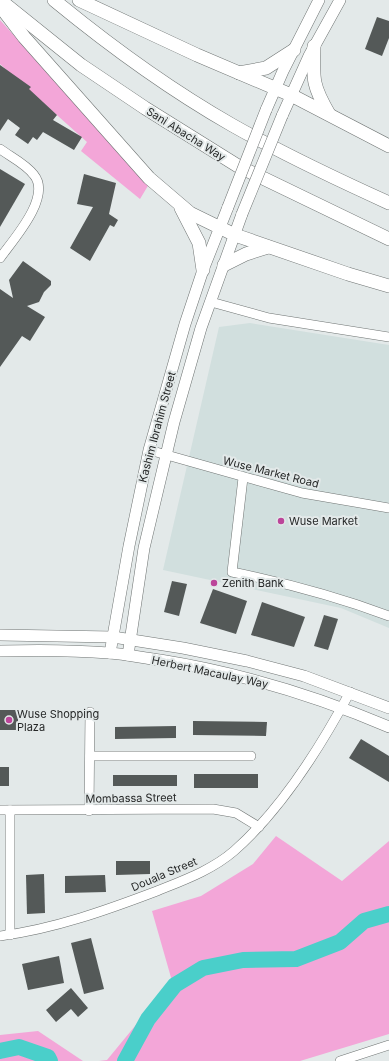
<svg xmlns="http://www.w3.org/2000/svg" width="389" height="1061" font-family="Inter,sans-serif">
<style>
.built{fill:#d1dfde}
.green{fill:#f3a6d8}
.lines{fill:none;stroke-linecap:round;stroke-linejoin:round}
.river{stroke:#4acfca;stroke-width:16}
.building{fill:#545958}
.minor-casing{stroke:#6f7473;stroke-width:10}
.major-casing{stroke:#6f7473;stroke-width:12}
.highway-casing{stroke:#6f7473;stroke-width:14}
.minor{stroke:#fff;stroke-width:9}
.major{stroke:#fff;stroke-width:11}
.highway{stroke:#fff;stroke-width:13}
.major-bridge-casing{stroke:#6f7473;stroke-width:12;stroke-linecap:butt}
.major-bridge{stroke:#fff;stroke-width:11}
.poi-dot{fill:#bc459a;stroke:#e3e9e9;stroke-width:1.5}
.labels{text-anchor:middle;stroke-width:4;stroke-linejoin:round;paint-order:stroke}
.street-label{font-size:11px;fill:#262828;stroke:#e3e9e9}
.poi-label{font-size:11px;fill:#262828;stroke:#e3e9e9;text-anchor:start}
</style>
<rect width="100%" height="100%" fill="#e3e9e9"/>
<polygon class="built" points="250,323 389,345 389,628 341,608 163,570 219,327"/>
<g class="green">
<polygon points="0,20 149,184 140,199 81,151 87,142 0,64"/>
<polygon points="276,836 342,881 389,841 389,1034 300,1061 99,1061 107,1060 172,981 152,911 201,896 253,864"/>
<polygon points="38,1031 83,1061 0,1061 0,1035"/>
</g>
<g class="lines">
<g class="river">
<polyline points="0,1051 19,1047 48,1057 50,1061"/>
<polyline points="125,1061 148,1019 175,985 203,968 243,960 296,959 340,942 364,921 389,914"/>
</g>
</g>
<g class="building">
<polygon points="377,17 389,21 389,38 382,56 365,49"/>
<polygon points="0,65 31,87 29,89 57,115 53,120 82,137 74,150 43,132 37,140 33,137 28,144 15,135 20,128 8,119 0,131"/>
<polygon points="0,169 25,184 0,227"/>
<polygon points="84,174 116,183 109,214 118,220 114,227 110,225 90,261 70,248 93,207 77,204"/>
<polygon points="23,261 51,281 51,285 44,292 39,302 27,306 45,317 30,341 22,336 0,367 0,289 13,298 9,280"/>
<polygon points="172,581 187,584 179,616 164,612"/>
<polygon points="213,589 247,601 236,634 200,623"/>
<polygon points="262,602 305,617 294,647 251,635"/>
<polygon points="324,615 338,619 328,650 314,646"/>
<rect x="0" y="710" width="18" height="20"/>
<polygon points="193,721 267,722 266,736 193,735"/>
<polygon points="176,726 176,738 115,739 115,727"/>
<polygon points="361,739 389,756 389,782 349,758"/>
<rect x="0" y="767" width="9" height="19"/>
<rect x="194" y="774" width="64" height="14"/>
<rect x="113" y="775" width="64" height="11"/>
<polygon points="116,861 150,861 150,874 116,875"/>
<polygon points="44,874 45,913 27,914 26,875"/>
<polygon points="105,875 106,892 65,893 65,876"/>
<polygon points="91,938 104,989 84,994 71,943"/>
<polygon points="59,956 64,983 28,990 22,964"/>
<polygon points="71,988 88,1008 78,1017 71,1009 56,1022 46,1010"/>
</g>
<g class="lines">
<defs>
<g id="minor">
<path d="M0 149C11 157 26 164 34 175 52 197 13 240 0 258"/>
<polyline points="211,302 269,318 389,337"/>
<polyline points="149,450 302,493 389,508"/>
<path d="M243 478 232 572C286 583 338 597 389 616"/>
<polyline points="90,756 251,756"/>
<polyline points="0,810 213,809 236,813 259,827"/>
<polyline points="10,810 10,935"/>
<polyline points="89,811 90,712"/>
<path d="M0 936C54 929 107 910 157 891 184 880 212 870 234 851 281 810 321 746 350 692"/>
<polyline points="340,1061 389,1045"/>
</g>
<g id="major">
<polyline points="266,110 283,71 319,0"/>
<polyline points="282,116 309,56 340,0"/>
<polyline points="0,635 113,637 183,648 247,661 304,676 389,708"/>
<path d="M0 651C36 650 73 650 109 653 126 654 143 658 160 660 241 673 314 695 389 727"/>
<polyline points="110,653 129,546 149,450 185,324 203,270 228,207"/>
<polyline points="128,655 144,548 174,422 201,328 242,214"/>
</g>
<g id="highway">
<path d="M54 0C110 46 169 89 232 125 283 154 336 179 389 203"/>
<polyline points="79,0 197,55 291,95 389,146"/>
<polyline points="5,4 81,65 145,108 238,166 389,239"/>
<polyline points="0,6 24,37 149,178 190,213 235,235 348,274 389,286"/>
<path d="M314 46C313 79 312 85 329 114"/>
<polyline points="239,73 266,68 294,50"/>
<polyline points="181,208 199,243 203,270"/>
<polyline points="224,265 246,254 268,247"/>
</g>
</defs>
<use href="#minor" class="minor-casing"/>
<use href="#major" class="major-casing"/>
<use href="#highway" class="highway-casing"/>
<use href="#minor" class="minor"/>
<use href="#major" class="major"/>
<use href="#highway" class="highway"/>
<defs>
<g id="major-bridge">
<polyline points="228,207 266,110"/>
<polyline points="242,214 282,116"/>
</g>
</defs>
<use href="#major-bridge" class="major-bridge-casing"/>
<use href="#major-bridge" class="major-bridge"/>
</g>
<g class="poi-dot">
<circle cx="281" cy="521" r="4"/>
<circle cx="214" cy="583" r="4"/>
<circle cx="9" cy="720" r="4"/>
</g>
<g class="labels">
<g class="street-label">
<text transform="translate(186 134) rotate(32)" y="4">Sani Abacha Way</text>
<text transform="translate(157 427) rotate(-75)" y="4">Kashim Ibrahim Street</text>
<text transform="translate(271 472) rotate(14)" y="4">Wuse Market Road</text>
<text transform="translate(210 672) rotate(12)" y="4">Herbert Macaulay Way</text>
<text transform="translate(131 798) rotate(-1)" y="4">Mombassa Street</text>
<text transform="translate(164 874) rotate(-23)" y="4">Douala Street</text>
</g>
<g class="poi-label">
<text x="289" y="525">Wuse Market</text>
<text x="222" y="587">Zenith Bank</text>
<text x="17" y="718">Wuse Shopping<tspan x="17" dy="13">Plaza</tspan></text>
</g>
</g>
</svg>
